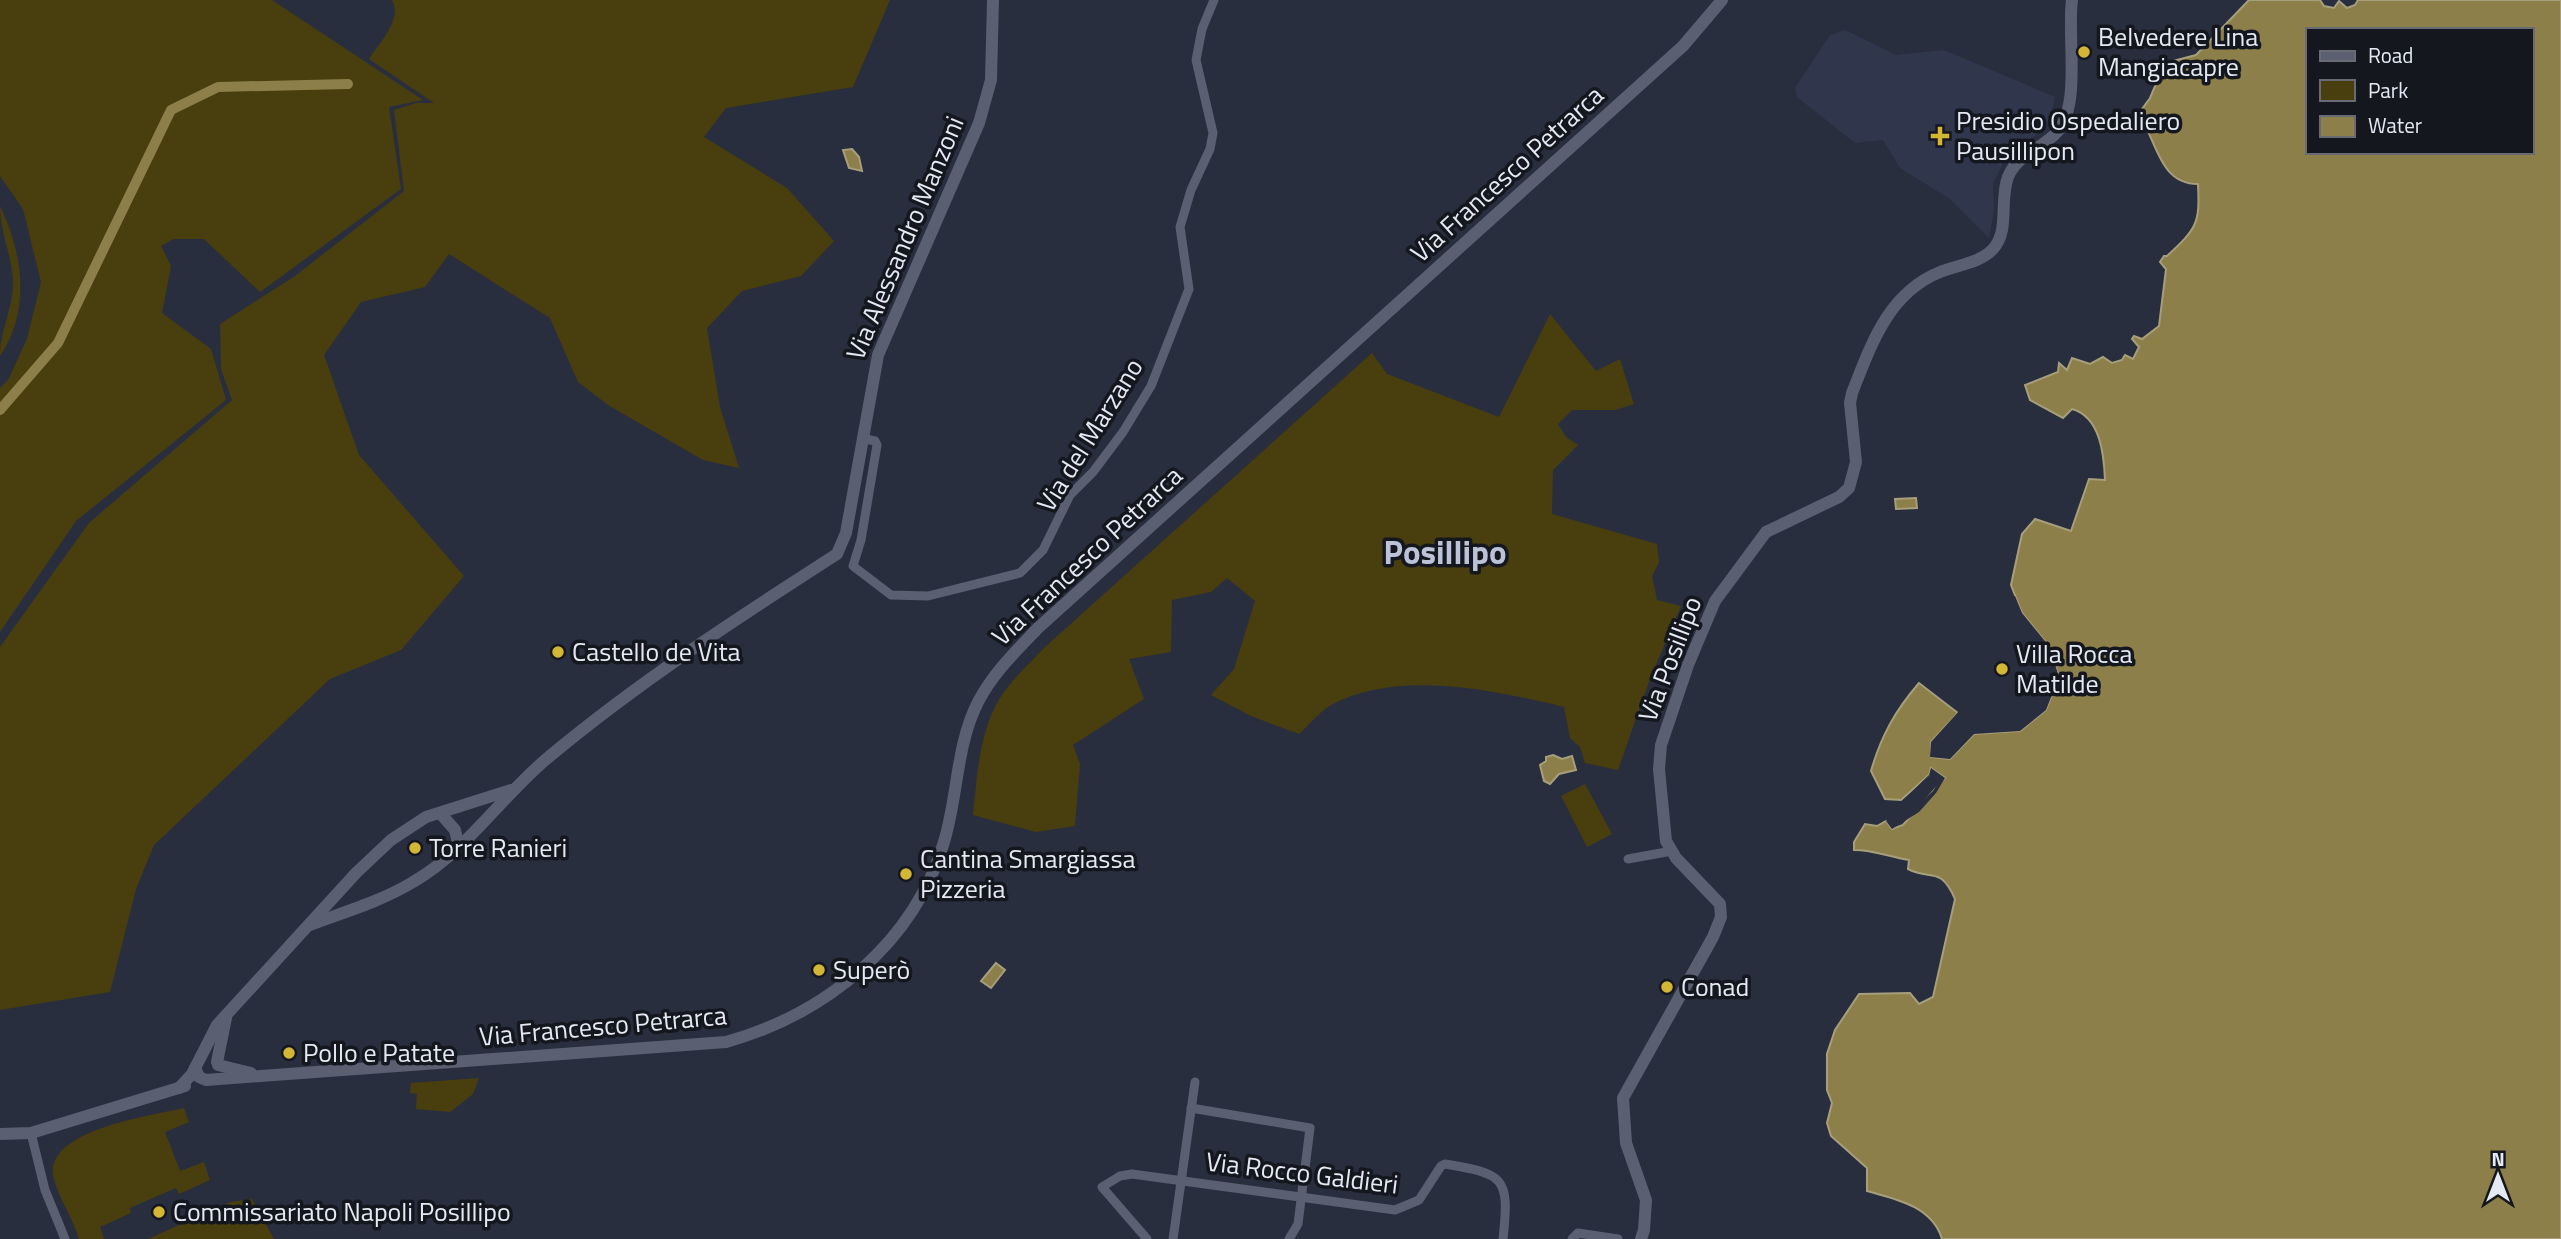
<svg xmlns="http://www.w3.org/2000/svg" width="2561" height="1239" font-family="'Titillium Web',sans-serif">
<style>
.built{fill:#30374d}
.green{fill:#493e0d}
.water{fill:#8c7f49;stroke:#a79f7c;stroke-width:2;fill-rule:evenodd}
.pier{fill:#292e3f}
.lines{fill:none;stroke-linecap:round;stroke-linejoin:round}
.canal{stroke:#8c7f49;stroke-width:10}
.street{stroke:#5a6072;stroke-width:9}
.secondary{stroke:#5a6072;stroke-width:12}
.poi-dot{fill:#d3b635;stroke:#15171f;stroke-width:2.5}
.labels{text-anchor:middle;stroke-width:7;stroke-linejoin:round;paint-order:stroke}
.poi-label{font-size:26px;fill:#e5e9f4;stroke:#15171f;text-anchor:start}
.street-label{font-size:26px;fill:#e5e9f4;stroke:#15171f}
.district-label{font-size:33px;font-weight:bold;fill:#bcc3d8;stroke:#15171f}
</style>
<rect width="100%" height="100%" fill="#292e3f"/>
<polygon class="built" points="1845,30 1896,55 1944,50 2055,97 2051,116 2041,132 2009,152 1993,183 1994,210 1989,238 1950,199 1900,168 1883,140 1855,143 1797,97 1795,88 1830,35"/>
<g class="green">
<polygon points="0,0 272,0 423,100 389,107 401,189 260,292 204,239 174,239 161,246 171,266 162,313 211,349 226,400 76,521 0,632 0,388 8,380 27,339 41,282 23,209 0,176"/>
<path d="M392 0H890L853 87 726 108 704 137 787 188 834 241 801 276 742 291 707 328 720 407 739 468 703 460 608 405 578 382 550 318 449 254 425 287 361 302 324 355 359 455 464 576 401 650 330 679 154 845 136 889 110 992 0 1010V647L89 523 232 400 221 369 220 324 295 276 404 191 394 110 416 103H434L369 59C379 43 403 19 392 0Z"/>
<path d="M0 206C23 254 31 310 0 356 0 331 13 309 13 282 12 255 0 232 0 206Z"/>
<path d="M1550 314 1596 371 1620 359 1634 404 1615 410H1572L1558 424 1566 437 1578 445 1553 470 1552 514 1657 544 1659 562 1652 576 1657 600 1681 606 1651 676 1618 770 1585 763 1580 747 1570 738 1564 707C1493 690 1398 669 1331 705 1319 712 1309 725 1299 734L1251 716 1211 695 1234 669 1255 601 1227 578 1211 592 1172 600 1171 652 1129 659 1144 699 1073 745 1080 764 1075 826 1036 832 973 815C977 777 979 732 1000 698 1012 679 1029 664 1044 648L1372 353 1387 374 1499 417Z"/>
<polygon points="1585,784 1612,834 1587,847 1561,796"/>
<polygon points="479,1078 473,1094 450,1112 416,1109 417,1094 410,1093 411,1083"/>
<path d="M184 1108 189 1122 165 1132 180 1171 204 1162 210 1180 179 1194 176 1188 130 1208 131 1213 100 1227 104 1239H79C73 1218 59 1199 54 1179 41 1130 151 1116 184 1108Z"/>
<polygon points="252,1199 274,1239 148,1239 230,1202"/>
</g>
<g class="water">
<path d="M2249 0H2320L2324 6 2334 8 2339 1 2347 8 2355 5 2358 0H2561V1239H1942C1932 1206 1896 1199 1867 1191V1168L1831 1136 1827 1123 1832 1103 1827 1090V1054L1835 1030 1859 994 1910 993 1919 1004 1933 997 1955 899C1940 865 1931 881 1908 869L1909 860C1889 857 1874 850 1854 850V842L1865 824 1877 826 1886 821 1892 829 1903 825 1945 778 1931 768 1929 775 1901 800 1885 799 1871 771C1881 736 1895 711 1919 683L1958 713 1931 742V757L1950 759 1974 734 2020 731 2046 710 2059 677 2049 646 2022 613 2011 585 2022 534 2035 519 2071 531 2089 479 2105 480C2104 456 2101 417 2072 409L2063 418 2030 400 2025 385 2058 372 2059 363 2067 370 2072 358 2090 364 2103 357 2112 363 2122 360 2125 355 2133 359 2139 347 2132 339 2134 336 2142 339 2159 326 2166 269 2160 262 2164 256H2167C2197 228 2200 224 2198 184 2166 184 2159 155 2147 129L2129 127 2150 98 2165 63 2196 55ZM2307 30H2531V152H2307Z"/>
<polygon points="852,149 859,157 862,171 849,168 843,150"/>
<polygon points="1916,498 1917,508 1896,509 1895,499"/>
<polygon points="1553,755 1562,759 1572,756 1576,770 1559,774 1550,784 1544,781 1540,765 1546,761 1546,757"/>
<polygon points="996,963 1005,970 991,988 981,981"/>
</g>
<g class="pier">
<polygon points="2012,596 2015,596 2022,613 2049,646 2059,677 2046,710 2020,731 1974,734 1950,759 1930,757 1931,742 1960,710 1961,715 1934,743 1933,754 1948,755 1973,730 2019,727 2043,708 2055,677 2046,648 2019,615"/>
<polygon points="1931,768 1945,778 1936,793 1919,812 1892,829 1886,821 1888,819 1893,825 1901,821 1933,791 1941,778 1933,772 1904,803 1899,804 1929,775"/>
</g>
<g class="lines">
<polyline class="canal" points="0,410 58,343 171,110 218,87 348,84"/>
<g class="street">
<polyline points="862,438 875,441 877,445 861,540 853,566 891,595 928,596 1020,573 1043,550 1070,495 1093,472 1123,432 1151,386 1189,289 1180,227 1191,190 1210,149 1213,133 1196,60 1202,29 1214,0"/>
<polyline points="1628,859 1672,851"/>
<polyline points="1191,1108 1310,1128 1298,1224 1289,1239"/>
<polyline points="31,1133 45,1190 65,1239"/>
<path d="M1147 1239 1102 1187 1120 1176 1132 1174 1395 1210 1419 1200 1441 1166 1445 1164C1504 1174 1510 1176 1503 1239"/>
<polyline points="1173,1239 1195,1082"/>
<polyline points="1572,1239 1578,1233 1618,1239"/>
</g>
<g class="secondary">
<polyline points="440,813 455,830 459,847"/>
<path d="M310 925C344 912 382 901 413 882 467 851 502 795 550 756 640 681 739 617 837 554L846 533 878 355 979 123 991 80 993 0"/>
<polyline points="217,1062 226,1018"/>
<polyline points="218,1065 251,1073"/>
<path d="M195 1068 199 1077 206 1080 726 1042C826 1014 914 943 944 842 958 796 956 745 978 702 993 673 1016 651 1038 628L1683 46 1722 0"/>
<polyline points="179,1088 192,1074 217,1025 356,873 391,840 426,817 511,790"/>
<polyline points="0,1134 31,1133 185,1086"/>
<path d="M1641 1239 1644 1230 1646 1200 1626 1143 1623 1098 1713 937 1721 917 1720 904 1676 858 1666 841 1659 769 1661 745 1688 665 1715 601 1766 532 1839 497 1849 488 1856 462 1850 403 1852 393C1871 345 1888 293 1940 272 1957 265 1980 263 1993 249 2010 231 1999 200 2008 177 2016 155 2044 148 2058 131 2081 104 2067 34 2072 0"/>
</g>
</g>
<g class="poi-dot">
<circle cx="2084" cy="52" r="7"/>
<path d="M1936.5 125.5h7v7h7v7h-7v7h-7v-7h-7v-7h7z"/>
<circle cx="558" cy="652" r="7"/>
<circle cx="2002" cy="669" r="7"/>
<circle cx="415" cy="848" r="7"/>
<circle cx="906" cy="874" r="7"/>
<circle cx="819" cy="970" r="7"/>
<circle cx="1667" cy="987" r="7"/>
<circle cx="289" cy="1053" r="7"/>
<circle cx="159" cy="1212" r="7"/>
</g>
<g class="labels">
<g class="poi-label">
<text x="2098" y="46">Belvedere Lina<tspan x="2098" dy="30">Mangiacapre</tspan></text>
<text x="1956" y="130">Presidio Ospedaliero<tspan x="1956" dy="30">Pausillipon</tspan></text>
<text x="572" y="661">Castello de Vita</text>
<text x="2016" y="663">Villa Rocca<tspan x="2016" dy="30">Matilde</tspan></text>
<text x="429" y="857">Torre Ranieri</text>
<text x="920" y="868">Cantina Smargiassa<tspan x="920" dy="30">Pizzeria</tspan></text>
<text x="833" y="979">Superò</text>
<text x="1681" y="996">Conad</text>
<text x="303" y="1062">Pollo e Patate</text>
<text x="173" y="1221">Commissariato Napoli Posillipo</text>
</g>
<g class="street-label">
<text transform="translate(1507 174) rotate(-42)" y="9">Via Francesco Petrarca</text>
<text transform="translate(905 238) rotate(-67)" y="9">Via Alessandro Manzoni</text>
<text transform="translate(1090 435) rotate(-58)" y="9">Via del Marzano</text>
<text transform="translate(1087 556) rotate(-43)" y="9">Via Francesco Petrarca</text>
<text transform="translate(1670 659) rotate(-69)" y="9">Via Posillipo</text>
<text transform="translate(603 1026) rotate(-5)" y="9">Via Francesco Petrarca</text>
<text transform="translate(1302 1173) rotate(7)" y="9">Via Rocco Galdieri</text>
</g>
<g class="district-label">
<text x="1445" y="564">Posillipo</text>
</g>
</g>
<rect x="2306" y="28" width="228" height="126" fill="#15171f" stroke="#686b74" stroke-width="2"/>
<rect x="2320" y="51" width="35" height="10" fill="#5a6072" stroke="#686b74" stroke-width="2"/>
<text x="2368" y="63" font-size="21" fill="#e5e9f4">Road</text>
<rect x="2320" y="80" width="35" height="21" fill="#493e0d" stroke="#686b74" stroke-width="2"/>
<text x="2368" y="98" font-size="21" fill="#e5e9f4">Park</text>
<rect x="2320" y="116" width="35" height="21" fill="#8c7f49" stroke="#686b74" stroke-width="2"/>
<text x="2368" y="133" font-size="21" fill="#e5e9f4">Water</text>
<g transform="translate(2498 1176)" stroke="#15171f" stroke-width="5" paint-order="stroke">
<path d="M0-5L12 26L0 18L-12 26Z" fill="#e5e9f4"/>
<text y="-10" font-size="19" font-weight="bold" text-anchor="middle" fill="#e5e9f4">N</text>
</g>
</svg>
